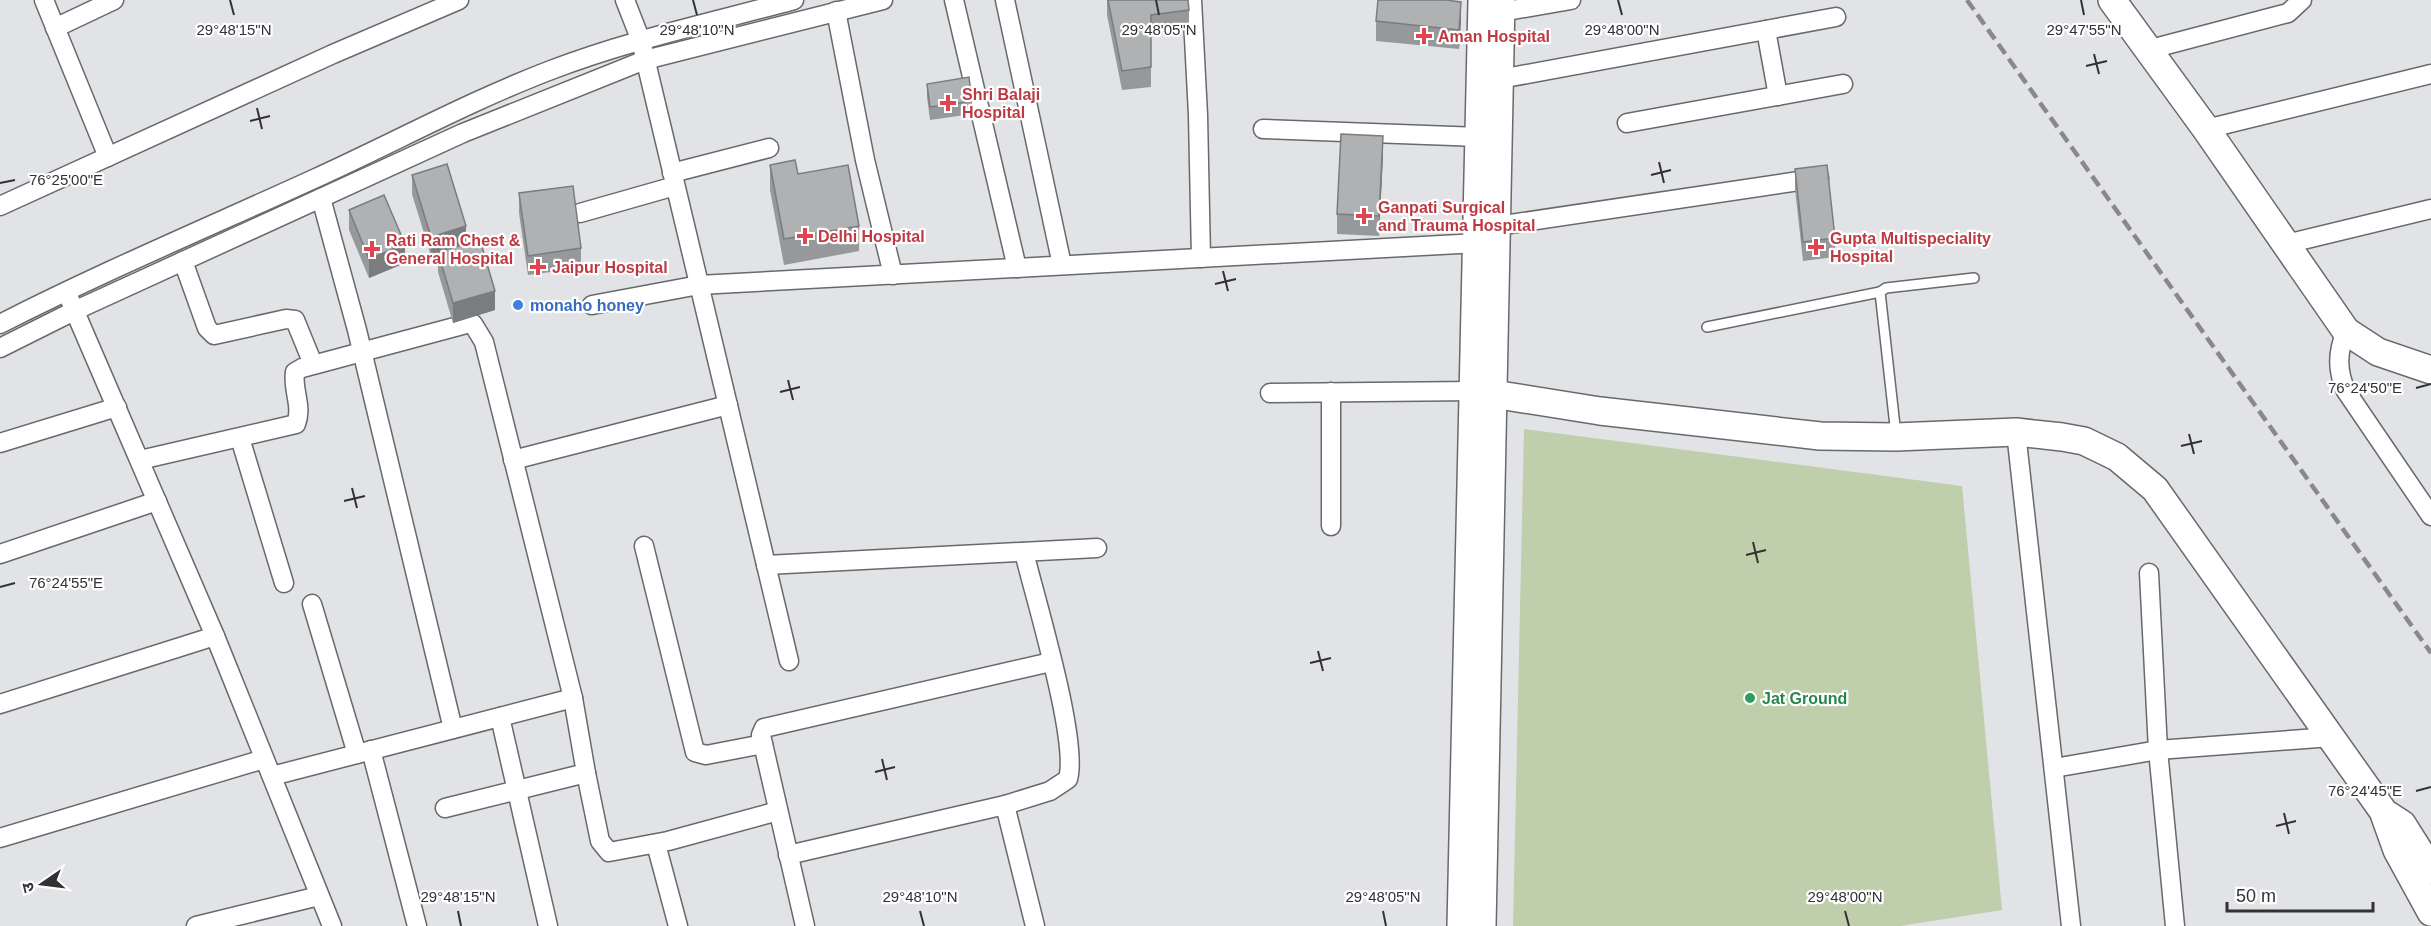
<svg xmlns="http://www.w3.org/2000/svg" width="2431" height="926" font-family="Helvetica,'Noto Sans Devanagari',sans-serif">
<style>
.green{fill:#bfceab}
.lines{fill:none;stroke-linecap:round;stroke-linejoin:round}
.lane-casing{stroke:#68696b;stroke-width:12}
.street-casing{stroke:#68696b;stroke-width:21}
.secondary-casing{stroke:#68696b;stroke-width:30}
.lane{stroke:#fff;stroke-width:9}
.street{stroke:#fff;stroke-width:18}
.secondary{stroke:#fff;stroke-width:27}
.rail{stroke:#89898b;stroke-width:4.5;stroke-dasharray:12 6;stroke-linecap:butt}
.wall{fill:#96989a}
.shaded-wall{fill:#7a7c7d}
.building{fill:#afb1b3;stroke:#7a7c7d;stroke-width:1.5}
.ticks{fill:none;stroke:#323233;stroke-width:2}
.health-dot{fill:#e0444e;stroke:#fff;stroke-width:2}
.shop-dot{fill:#3f7fe0;stroke:#fff;stroke-width:2}
.leisure-dot{fill:#2e9e5b;stroke:#fff;stroke-width:2}
.labels{text-anchor:middle;stroke-width:4.5;stroke-linejoin:round;paint-order:stroke}
.health-label{font-size:16px;font-weight:bold;fill:#be3a42;stroke:#fff;text-anchor:start}
.shop-label{font-size:16px;font-weight:bold;fill:#366cbe;stroke:#fff;text-anchor:start}
.leisure-label{font-size:16px;font-weight:bold;fill:#27864d;stroke:#fff;text-anchor:start}
.ticks-label{font-size:15px;text-anchor:middle;fill:#323233;stroke:#fff;stroke-width:4.5;stroke-linejoin:round;paint-order:stroke}
</style>
<rect width="100%" height="100%" fill="#e2e3e6"/>
<polygon class="green" points="1524,429 1962,486 2002,910 1900,926 1513,926"/>
<g class="lines">
<defs>
<g id="lane">
<polyline points="1707,327 1880,292"/>
<polyline points="1896,435 1880,292 1886,288 1974,278"/>
</g>
<g id="street">
<polyline points="44,0 108,157"/>
<polyline points="625,0 641,41 789,661"/>
<polyline points="954,0 1017,268"/>
<polyline points="1005,0 1062,265"/>
<polyline points="1192,0 1198,115 1201,258"/>
<polyline points="836,11 865,160 893,275"/>
<polyline points="1501,12 1571,0"/>
<polyline points="55,28 114,0"/>
<polyline points="1766,30 1778,96"/>
<polyline points="2147,50 2288,13 2302,0"/>
<polyline points="1500,79 1836,17"/>
<polyline points="1627,123 1843,84"/>
<polyline points="1263,129 1480,137"/>
<polyline points="2206,129 2431,74"/>
<polyline points="672,173 769,148"/>
<polyline points="321,198 357,330 453,729"/>
<polyline points="0,206 333,54 459,0"/>
<polyline points="580,213 675,186"/>
<polyline points="1497,226 1819,178"/>
<polyline points="2286,244 2431,209"/>
<polyline points="183,261 207,328 214,335 286,319 295,320 313,364"/>
<polyline points="70,300 215,636 332,926"/>
<polyline points="592,305 699,285 1478,243"/>
<path d="M0 324C104 271 211 226 316 178 395 142 470 101 551 70 629 40 713 22 794 0"/>
<path d="M2346 331C2337 353 2337 370 2346 391L2431 516"/>
<polyline points="0,348 74,311 463,133 645,60 883,0"/>
<polyline points="1331,392 1331,526"/>
<polyline points="1270,393 1474,391"/>
<polyline points="2016,432 2071,926"/>
<polyline points="240,438 284,583"/>
<polyline points="0,443 117,407"/>
<path d="M140 460 296 424C303 406 292 390 295 372L302 368 466 324H473L484 342 573 698 586 773 445 808"/>
<polyline points="513,460 728,405"/>
<polyline points="644,546 695,752 706,755 763,744"/>
<polyline points="0,554 157,501"/>
<polyline points="766,565 1097,548"/>
<polyline points="2149,573 2158,750 2175,926"/>
<polyline points="312,604 357,754"/>
<polyline points="0,704 215,636"/>
<polyline points="500,717 548,926"/>
<polyline points="371,750 417,926"/>
<polyline points="2054,768 2158,750 2331,737"/>
<polyline points="586,773 600,841 609,852 668,841 778,811"/>
<polyline points="272,776 573,698"/>
<polyline points="1005,805 1035,926"/>
<polyline points="0,838 264,759"/>
<polyline points="656,844 678,926"/>
<path d="M788 855 1005 805 1050 791 1068 779C1079 741 1035 598 1024 552"/>
<polyline points="196,926 319,896"/>
<polyline points="805,926 761,735 764,728 1051,662"/>
</g>
<g id="secondary">
<polyline points="2112,0 2206,129 2346,331 2378,352 2431,370"/>
<polyline points="1474,391 1600,411 1820,436 1896,437 2016,432 2062,437 2084,441 2117,457 2155,489 2383,811 2397,850 2431,912"/>
<polyline points="2388,815 2402,824 2431,870"/>
<polyline points="1461,926 1482,0"/>
<polyline points="1482,926 1501,0"/>
</g>
</defs>
<use href="#lane" class="lane-casing"/>
<use href="#street" class="street-casing"/>
<use href="#secondary" class="secondary-casing"/>
<use href="#lane" class="lane"/>
<use href="#street" class="street"/>
<use href="#secondary" class="secondary"/>
<polyline class="rail" points="1967,0 2431,653"/>
</g>
<g class="wall">
<polygon points="1107,0 1188,0 1189,10 1189,30 1151,35 1151,87 1122,90 1107,15"/>
<polygon points="1376,21 1461,21 1459,49 1376,41"/>
<polygon points="927,84 972,101 972,114 930,120 927,97"/>
<polygon points="1383,155 1379,236 1337,234 1337,214"/>
<polygon points="770,165 798,174 859,226 859,251 784,265 770,190"/>
<polygon points="1795,169 1835,238 1835,257 1803,261 1795,189"/>
<polygon points="412,175 466,244 495,310 453,323 438,272 438,254 431,256 412,194"/>
<polygon points="519,193 581,248 581,268 528,275 519,213"/>
<polygon points="349,210 405,263 369,278 349,230"/>
</g>
<g class="shaded-wall">
<polygon points="1461,2 1461,21 1459,49 1459,30"/>
<polygon points="1383,136 1383,155 1379,236 1379,216"/>
<polygon points="466,226 466,246 431,256 431,237"/>
<polygon points="405,244 405,263 369,278 369,259"/>
<polygon points="495,291 495,310 453,323 453,303"/>
</g>
<g class="building">
<polygon points="1108,0 1188,0 1189,10 1151,15 1151,67 1122,71"/>
<polygon points="1378,0 1446,0 1461,2 1459,30 1376,21"/>
<polygon points="969,77 972,101 930,107 927,84"/>
<polygon points="1341,134 1383,136 1379,216 1337,214"/>
<polygon points="795,160 798,174 848,165 859,226 784,239 770,165"/>
<polygon points="447,164 466,226 431,237 412,175"/>
<polygon points="1827,165 1835,238 1803,242 1795,169"/>
<polygon points="573,186 581,248 528,256 519,193"/>
<polygon points="384,195 405,244 369,259 349,210"/>
<polygon points="480,240 495,291 453,303 438,252"/>
</g>
<path class="ticks" d="M230 0 234 15M693 0 697 15M1156 0 1159 15M1618 0 1622 15M2081 0 2084 15M2094 54 2099 74M2086 66 2107 61M257 108 262 129M250 121 270 116M1659 162 1664 183M1651 175 1671 170M0 183 15 180M1223 271 1228 291M1215 284 1236 279M788 380 793 400M2416 388 2431 384M780 392 800 387M2189 434 2194 454M2181 446 2202 441M352 488 357 508M344 501 365 496M1753 542 1758 563M1746 555 1766 550M0 587 15 583M1318 651 1323 671M1310 663 1331 658M882 759 887 780M875 772 895 767M2416 791 2431 787M2284 813 2289 834M2276 826 2296 821M458 911 461 926M920 911 924 926M1383 911 1386 926M1845 911 1849 926"/>
<g class="health-dot">
<path d="M1421 27h6v6h6v6h-6v6h-6v-6h-6v-6h6z"/>
<path d="M945 94h6v6h6v6h-6v6h-6v-6h-6v-6h6z"/>
<path d="M1361 207h6v6h6v6h-6v6h-6v-6h-6v-6h6z"/>
<path d="M802 227h6v6h6v6h-6v6h-6v-6h-6v-6h6z"/>
<path d="M1813 238h6v6h6v6h-6v6h-6v-6h-6v-6h6z"/>
<path d="M369 240h6v6h6v6h-6v6h-6v-6h-6v-6h6z"/>
<path d="M535 258h6v6h6v6h-6v6h-6v-6h-6v-6h6z"/>
</g>
<circle class="shop-dot" cx="518" cy="305" r="6"/>
<circle class="leisure-dot" cx="1750" cy="698" r="6"/>
<g class="labels">
<g class="health-label">
<text x="1438" y="42">Aman Hospital</text>
<text x="962" y="100">Shri Balaji<tspan x="962" dy="18">Hospital</tspan></text>
<text x="1378" y="213">Ganpati Surgical<tspan x="1378" dy="18">and Trauma Hospital</tspan></text>
<text x="818" y="242">Delhi Hospital</text>
<text x="1830" y="244">Gupta Multispeciality<tspan x="1830" dy="18">Hospital</tspan></text>
<text x="386" y="246">Rati Ram Chest &amp;<tspan x="386" dy="18">General Hospital</tspan></text>
<text x="552" y="273">Jaipur Hospital</text>
</g>
<g class="shop-label">
<text x="530" y="311">monaho honey</text>
</g>
<g class="leisure-label">
<text x="1762" y="704">Jat Ground</text>
</g>
</g>
<g class="ticks-label">
<text x="234" y="35">29°48'15"N</text>
<text x="697" y="35">29°48'10"N</text>
<text x="1159" y="35">29°48'05"N</text>
<text x="1622" y="35">29°48'00"N</text>
<text x="2084" y="35">29°47'55"N</text>
<text x="66" y="185">76°25'00"E</text>
<text x="2365" y="393">76°24'50"E</text>
<text x="66" y="588">76°24'55"E</text>
<text x="2365" y="796">76°24'45"E</text>
<text x="458" y="902">29°48'15"N</text>
<text x="920" y="902">29°48'10"N</text>
<text x="1383" y="902">29°48'05"N</text>
<text x="1845" y="902">29°48'00"N</text>
</g>
<g transform="translate(42 884) rotate(256)" stroke="#ffffff" stroke-width="4.5" paint-order="stroke">
<path d="M0-4.5L10 22L0 15L-10 22Z" fill="#323233"/>
<text y="-9" font-size="16" font-weight="bold" text-anchor="middle" fill="#323233">उ</text>
</g>
<path d="M2227 902v9h146v-9" fill="none" stroke="#323233" stroke-width="3"/>
<text x="2236" y="902" font-size="18" fill="#323233" stroke="#ffffff" stroke-width="4.5" paint-order="stroke">50 m</text>
</svg>
